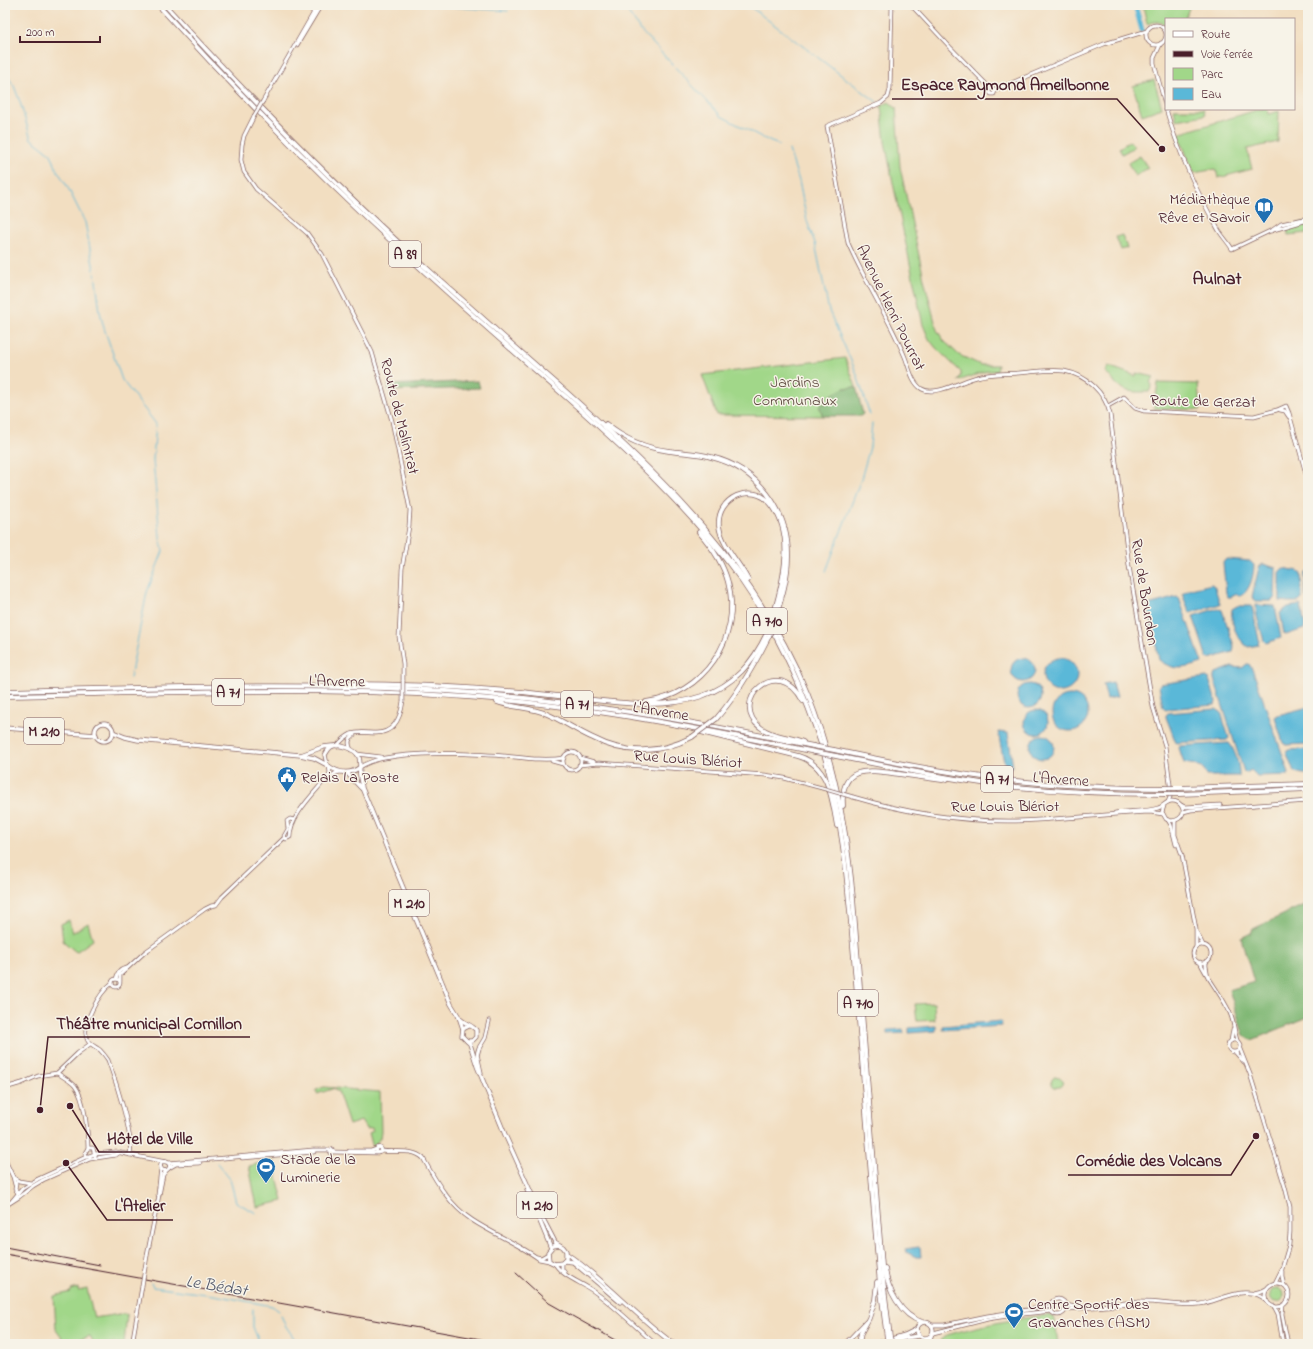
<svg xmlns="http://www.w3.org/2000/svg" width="1313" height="1349" font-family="'Indie Flower',sans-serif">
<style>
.green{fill:#a1d789;stroke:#767b5a}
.forest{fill:#80b875;stroke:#656c50}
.water{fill:#5ab8d8;stroke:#526c82}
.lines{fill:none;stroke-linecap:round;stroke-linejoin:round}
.stream{stroke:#5ab8d8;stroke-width:1}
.river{stroke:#5ab8d8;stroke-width:5}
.secondary-casing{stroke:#856260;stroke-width:4.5}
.primary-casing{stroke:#856260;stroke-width:5}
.highway-casing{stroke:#856260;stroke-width:5.5}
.secondary{stroke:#fff;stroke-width:3}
.primary{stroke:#fff;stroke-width:3.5}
.highway{stroke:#fff;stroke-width:4}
.rail{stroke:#4a1f2b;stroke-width:1}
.secondary-bridge-casing{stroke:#856260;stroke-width:4.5;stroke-linecap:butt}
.highway-bridge-casing{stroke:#856260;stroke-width:5.5;stroke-linecap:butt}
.secondary-bridge{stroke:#fff;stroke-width:3}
.highway-bridge{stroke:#fff;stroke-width:4}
.labels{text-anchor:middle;stroke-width:3;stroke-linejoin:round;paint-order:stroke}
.shield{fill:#f7f3e8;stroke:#7e5f64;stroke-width:1}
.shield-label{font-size:15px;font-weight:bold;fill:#4a1f2b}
.poi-label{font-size:16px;fill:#4a1f2b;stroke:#f7f3e8;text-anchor:start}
.street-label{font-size:16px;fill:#4a1f2b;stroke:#f7f3e8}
.park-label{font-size:16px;fill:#604d42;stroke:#f7f3e8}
.water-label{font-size:17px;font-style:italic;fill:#505568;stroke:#f7f3e8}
.quarter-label{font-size:18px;font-weight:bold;fill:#4a1f2b;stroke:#f7f3e8}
.leader{fill:none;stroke:#4a1f2b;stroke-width:1.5}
.callout-dot{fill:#4a1f2b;stroke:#f7f3e8;stroke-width:1.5}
.callout-label{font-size:17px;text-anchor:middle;font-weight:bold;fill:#4a1f2b;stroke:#f7f3e8;stroke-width:3;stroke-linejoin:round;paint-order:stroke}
</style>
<rect width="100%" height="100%" fill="#f7f3e8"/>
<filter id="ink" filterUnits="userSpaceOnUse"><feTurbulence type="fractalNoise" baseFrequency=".025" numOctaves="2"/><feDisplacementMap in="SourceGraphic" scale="8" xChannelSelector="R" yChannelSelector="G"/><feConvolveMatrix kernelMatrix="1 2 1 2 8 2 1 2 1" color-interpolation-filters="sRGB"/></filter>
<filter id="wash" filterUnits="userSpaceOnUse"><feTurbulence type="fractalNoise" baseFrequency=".012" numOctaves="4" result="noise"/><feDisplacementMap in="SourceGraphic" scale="16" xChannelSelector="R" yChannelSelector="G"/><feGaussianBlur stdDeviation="0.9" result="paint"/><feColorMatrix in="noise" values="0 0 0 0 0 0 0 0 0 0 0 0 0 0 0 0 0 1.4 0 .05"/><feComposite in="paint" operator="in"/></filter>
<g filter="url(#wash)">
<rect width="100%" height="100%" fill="#f2dec1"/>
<g class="green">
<path d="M1147 5H1190L1185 19H1166V26C1160 21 1155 21 1147 24L1143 6Z"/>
<polygon points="1154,80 1162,108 1142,115 1133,86"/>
<polygon points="889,102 896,108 900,167 924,279 937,330 944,341 959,355 981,365 998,365 997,371 987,371 958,381 961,376 961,372 936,348 929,339 923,325 893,183 885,142 881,106"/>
<polygon points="1174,109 1204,109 1205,115 1176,120"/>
<polygon points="1260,109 1267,109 1269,114 1279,111 1278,142 1247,149 1252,169 1218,178 1216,169 1194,173 1178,134"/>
<polygon points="1130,141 1134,147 1122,154 1119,148"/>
<polygon points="1140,156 1148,168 1135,176 1128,163"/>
<polygon points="1308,221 1308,233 1288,235 1287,227"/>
<polygon points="1122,235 1127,248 1121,250 1116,237"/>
<polygon points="845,358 856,387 844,388 828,403 819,405 823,416 717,415 702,375"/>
<path d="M1108 366 1136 376V373L1154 377 1150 382 1152 385 1149 392C1141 392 1128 393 1121 388 1115 384 1111 377 1105 372Z"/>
<polygon points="1158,383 1198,384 1200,410 1154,408"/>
<polygon points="69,920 72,933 88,923 93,940 76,952 63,941 61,924"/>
<polygon points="934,1003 935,1020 917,1021 915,1004"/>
<circle cx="1057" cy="1082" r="5.5"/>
<polygon points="324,1087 380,1092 381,1131 380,1138 373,1148 369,1133 373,1131 372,1128 366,1129 361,1121 349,1125 338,1091 336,1091 335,1088 317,1094 316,1090"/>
<polygon points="273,1160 283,1201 257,1207 249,1166"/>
<circle cx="1277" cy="1295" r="7"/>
<polygon points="78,1288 78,1291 87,1289 94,1318 119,1314 127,1315 124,1344 92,1344 94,1343 90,1336 67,1344 56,1329 54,1296 71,1292 71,1290"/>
<path d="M1048 1315 1054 1317 1055 1320 1058 1344H938L943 1338 947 1335C980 1325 1014 1319 1048 1315Z"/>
</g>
<g class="forest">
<polygon points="478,381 480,388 389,391 388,385"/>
<polygon points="856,387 863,414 861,416 823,416 819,405 828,403 829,396 844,388"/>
<polygon points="1308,903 1308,1017 1252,1040 1244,1036 1229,990 1254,982 1241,938 1251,933 1253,929"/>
</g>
<g class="water">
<path d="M1228 559 1250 561 1254 565C1254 575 1250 592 1240 596L1237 594 1231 597H1228L1226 593 1223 563 1225 560Z"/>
<polygon points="1263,564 1276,568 1275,597 1272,601 1256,601 1252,597 1259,567"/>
<polygon points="1283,568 1298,571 1301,573 1302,599 1299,602 1288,602 1280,601 1280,571"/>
<polygon points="1308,571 1308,600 1306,597 1305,576 1306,572"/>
<polygon points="1212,584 1215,588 1220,604 1190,613 1182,594 1191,589"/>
<path d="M1177 597 1179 598 1202 663C1185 668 1175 672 1159 660L1148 605Z"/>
<polygon points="1256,605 1275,606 1281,638 1266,643 1264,641 1257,617"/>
<polygon points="1300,605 1301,606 1305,626 1304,629 1286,635 1284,634 1280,613 1288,607"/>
<path d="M1237 606H1252L1259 640 1258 645 1248 647C1237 639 1230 623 1232 609Z"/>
<polygon points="1218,608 1222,610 1234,646 1233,652 1209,659 1207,658 1193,616"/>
<circle cx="1060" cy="675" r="17"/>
<circle cx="1023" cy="670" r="12"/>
<polygon points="1247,664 1249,664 1253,671 1289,773 1288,775 1257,776 1251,770 1246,773 1244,772 1214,679 1214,675 1216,673 1232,667 1242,668"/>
<polygon points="1207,677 1209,679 1216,702 1215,705 1166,709 1163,707 1159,686 1160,684"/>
<polygon points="1113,682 1117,697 1107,699 1103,684"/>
<circle cx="1029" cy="696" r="12"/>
<circle cx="1070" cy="713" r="18"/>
<polygon points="1308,707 1308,744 1286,745 1283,743 1275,717 1278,715"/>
<polygon points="1216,709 1221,712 1229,738 1227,740 1176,743 1166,717 1166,715 1168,713"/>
<circle cx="1036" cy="722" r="12"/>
<polygon points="998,732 1008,733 1013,767 1006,766 1005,762 1004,762"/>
<circle cx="1042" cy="747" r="12"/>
<path d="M1229 743C1235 749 1240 767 1239 776H1207L1203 768 1198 767 1196 765 1184 763 1179 748 1180 746Z"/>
<path d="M1308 749V774C1291 775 1292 765 1286 752L1289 750Z"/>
<polygon points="1001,1021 1002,1022 1001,1026 943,1030 943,1026"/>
<polygon points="936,1026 936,1031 909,1033 909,1028"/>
<polygon points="903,1029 904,1033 887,1034 887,1030"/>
<polygon points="919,1247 920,1247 921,1257 916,1257 906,1252 905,1249"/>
</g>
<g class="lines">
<g class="stream">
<polyline points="434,5 438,5"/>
<polyline points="623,5 642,32 721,116 771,142 780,145"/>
<polyline points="748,5 877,102"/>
<polyline points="442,6 508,11"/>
<polyline points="5,72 14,86 20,102 31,139 51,154 57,170 66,184 85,222 94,270"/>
<polyline points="789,150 799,181 807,221 815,243 829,311 856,372 870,415"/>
<polyline points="95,273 100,312 104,328 122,380 156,424 153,460 160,537 163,551 147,592 130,678"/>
<polyline points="826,571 861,479 870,447 872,423"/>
<polyline points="217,1163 230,1179 236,1202 256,1213"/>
<polyline points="151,1283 153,1287 214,1295 272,1306 279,1311"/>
<polyline points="253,1309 253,1327 260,1344"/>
<polyline points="281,1315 285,1325 298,1344"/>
</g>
<polyline class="river" points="1135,5 1142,30"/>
</g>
</g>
<g filter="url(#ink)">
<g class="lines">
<defs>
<g id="secondary">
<polyline points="307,5 315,14"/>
<path d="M892 5 890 89 888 97 881 103 827 126 848 243C865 282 889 318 905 357 909 367 912 383 922 389 935 397 963 380 977 377 990 373 1005 374 1019 373 1034 372 1050 369 1064 371 1087 375 1105 393 1110 414L1129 566 1153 707 1165 746 1170 784V797L1168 802"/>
<polyline points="911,5 950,47 990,88"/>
<circle cx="1156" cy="35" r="10"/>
<polyline points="1161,43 1154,58 1154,63 1166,108"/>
<polyline points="297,45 321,5"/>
<polyline points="990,88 989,92 991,94 994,94 995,90"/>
<polyline points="995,90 1104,44 1147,31"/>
<polyline points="263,101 318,5"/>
<path d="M1166 109C1178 151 1196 191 1218 229 1221 235 1228 242 1232 249L1270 231 1308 220"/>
<polyline points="254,116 244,136 242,145 241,160 244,172 256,189 307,233 322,254 372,352 392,421 410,510 409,526 402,569 399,637 403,664 403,681"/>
<polyline points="1271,231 1281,224 1308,218"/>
<polyline points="1108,406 1124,397 1135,408 1144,411 1254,416 1277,410 1286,406 1289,413 1308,481"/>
<polyline points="1280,410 1285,411 1289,417"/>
<path d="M337 746C341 741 345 737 351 734 359 731 367 733 376 733 395 733 401 716 403 701"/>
<path d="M351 750C348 743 348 739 354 735"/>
<circle cx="572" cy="761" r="9"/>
<polyline points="357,754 381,757"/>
<polyline points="580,758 594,762"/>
<polyline points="552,761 563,764"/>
<polyline points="579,765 599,763 765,775 784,778 822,788"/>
<path d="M360 767C375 758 390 757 407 755 440 752 472 754 505 756 525 758 544 761 564 758"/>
<polyline points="327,779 336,773 340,772"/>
<path d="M853 797C907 813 960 822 1016 821 1060 820 1105 814 1150 812L1163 814"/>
<polyline points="1181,805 1185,807 1220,805"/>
<polyline points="1183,812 1191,810 1308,801"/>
<path d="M1115 813C1127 811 1147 812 1158 808 1163 807 1166 801 1172 801 1176 801 1180 803 1182 807 1187 817 1174 824 1166 819L1162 812 1164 806"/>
<path d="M294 820 290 819 287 821 288 829 284 836 286 839 290 837C290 815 315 793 328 776L330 773 329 766"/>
<polyline points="1168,820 1171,825 1176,845"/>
<polyline points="1175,821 1175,835 1182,855 1196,929 1196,947"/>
<polyline points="1197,933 1203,945"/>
<circle cx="1202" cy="954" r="9"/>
<polyline points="1206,961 1206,966 1208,977"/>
<path d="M1200 962C1208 980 1222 995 1230 1013 1234 1022 1234 1031 1237 1040"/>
<path d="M116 979C118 972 120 969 127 968"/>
<circle cx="116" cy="983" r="4"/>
<polyline points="120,981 120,975 145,952 205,909 211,906 216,905 222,897 284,838"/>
<path d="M112 983C100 992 79 1026 88 1041 91 1045 96 1047 100 1050 103 1053 106 1057 108 1060 115 1079 134 1136 130 1155"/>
<circle cx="1234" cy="1046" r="6"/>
<polyline points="1231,1041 1233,1029"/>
<polyline points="1240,1049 1250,1074 1285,1187 1290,1207 1290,1232 1289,1245 1282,1269 1275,1283"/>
<polyline points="1236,1053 1244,1062"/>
<path d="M57 1073C63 1077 71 1081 75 1086 85 1099 88 1132 88 1148"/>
<polyline points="5,1088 22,1083 38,1076 57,1073 78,1053 90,1044"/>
<circle cx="379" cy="1150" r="2.5"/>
<polygon points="332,1149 333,1151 331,1153 330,1151"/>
<polyline points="349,1151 371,1151 377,1149"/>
<path d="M382 1151C395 1153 412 1148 423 1158 436 1181 449 1205 472 1220 493 1234 519 1244 539 1259L549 1261"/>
<polyline points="333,1152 378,1153"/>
<polyline points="87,1157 85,1153 88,1148 93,1148 95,1156"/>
<polyline points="242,1158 314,1152"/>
<polyline points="5,1160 13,1177 15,1185"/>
<circle cx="165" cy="1166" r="4.5"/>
<polyline points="168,1163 313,1150 330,1150"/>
<polyline points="169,1168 176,1164 200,1163"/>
<polyline points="14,1178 19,1181 31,1183"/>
<polyline points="16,1183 15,1189 18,1193"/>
<polyline points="158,1195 161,1168"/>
<polyline points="12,1201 22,1189 38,1179 86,1157 95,1154 116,1152 166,1162"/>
<polyline points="5,1206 19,1197 33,1186 43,1180 90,1159 116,1155 119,1153"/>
<polyline points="147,1256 163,1175 166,1171"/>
<polyline points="537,1257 541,1258 548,1254"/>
<polyline points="562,1263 562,1269 565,1273"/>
<path d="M555 1264C563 1277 583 1283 596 1293 617 1308 636 1327 655 1344"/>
<polyline points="1282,1271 1282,1277 1284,1285"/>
<circle cx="1277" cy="1295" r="12"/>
<polyline points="1254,1293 1262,1291 1266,1289"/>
<circle cx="1058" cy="1307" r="8"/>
<path d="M1065 1304C1081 1312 1120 1302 1138 1302 1159 1301 1179 1307 1200 1304 1220 1301 1249 1282 1267 1301"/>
<polyline points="1283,1305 1282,1314 1288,1344"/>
<polyline points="1274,1306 1278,1314 1283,1344"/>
<polyline points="1064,1311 1069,1309 1145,1303"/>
<polyline points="931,1325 944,1325 987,1316 1047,1307 1051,1305"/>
<polyline points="933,1333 988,1319 1014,1315 1052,1311"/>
<polyline points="132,1344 142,1286"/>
</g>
<g id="primary">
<circle cx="104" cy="732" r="9"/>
<polyline points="5,728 96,735"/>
<polyline points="113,732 125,737 138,740 300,755 314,758 327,765"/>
<polyline points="301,755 323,747 332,746"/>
<path d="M360 767C349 776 338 773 327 765L325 755C327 752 328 749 331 747 338 743 356 749 359 757 361 763 359 770 360 776 360 780 362 784 362 788L437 970 451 1004 459 1017 463 1029"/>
<polyline points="347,773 361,788"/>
<path d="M459 1018C465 1024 472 1025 476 1030V1037L472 1041H467"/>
<polyline points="469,1026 463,1029 462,1036 470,1044 477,1066 506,1137 542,1217 555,1242 563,1247 566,1251 566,1259 562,1263 555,1264 549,1261 548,1252 553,1246 560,1245"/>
<polyline points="481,1073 477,1055 479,1048 485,1038 489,1021"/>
<polyline points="527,1190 551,1248"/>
<path d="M567 1254C606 1280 636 1317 674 1344"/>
<polyline points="565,1261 573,1262 620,1302"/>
<circle cx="925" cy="1330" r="8"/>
<polyline points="845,1344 866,1322"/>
<polyline points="857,1344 861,1342 867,1344"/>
<polyline points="875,1344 905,1335 917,1329"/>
<polyline points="885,1344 905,1338 919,1336"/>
<polyline points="928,1344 931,1336"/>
</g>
<g id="highway">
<path d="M158 5C243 99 333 189 427 274 473 316 520 357 567 398 629 453 691 510 739 577 775 628 802 685 821 744 845 821 849 902 856 982 864 1083 871 1184 880 1284L887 1338"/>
<path d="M165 5C250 98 338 189 432 273 476 312 519 351 563 389 664 479 756 567 808 695 834 761 847 829 853 899L883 1279 890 1337"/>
<path d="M606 424C624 439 646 448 669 451 683 453 697 453 711 457 757 468 789 510 788 557 788 577 782 597 776 616"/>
<path d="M748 580C739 562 722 546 719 526 716 498 752 481 771 504 795 534 784 579 774 613"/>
<path d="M340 686 344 684C404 684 463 687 522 692 546 695 570 697 594 700 630 704 667 708 702 696 734 685 753 663 767 633"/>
<path d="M5 691C152 688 299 682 446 691 570 699 691 721 813 746"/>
<path d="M5 696C167 693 330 685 492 699 601 709 708 730 815 752"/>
<path d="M497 702C513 708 531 707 547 714 563 721 577 731 593 738 625 755 660 754 692 737"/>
<path d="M646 702C703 695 743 638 728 582 723 563 712 547 699 532"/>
<path d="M716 719C738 694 754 666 769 636"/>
<path d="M698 730 701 732 798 756C829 765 832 798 837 826"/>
<path d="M803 742C789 736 772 737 760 727 728 702 778 653 803 701"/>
<path d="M834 750C885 761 937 771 990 778 1047 785 1105 788 1163 788"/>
<path d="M836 756C886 766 937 777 988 784 1046 791 1105 794 1164 794"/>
<polyline points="1178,788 1308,784"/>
<polyline points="1179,794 1308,789"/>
<path d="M843 806C840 764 869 770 899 774 914 776 928 778 942 780L947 779"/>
<path d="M885 1268C887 1289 901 1316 922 1322"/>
<polyline points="859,1343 861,1333 869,1318 875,1300 877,1282"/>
</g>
</defs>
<use href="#secondary" class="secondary-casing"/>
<use href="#primary" class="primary-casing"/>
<use href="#highway" class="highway-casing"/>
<use href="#secondary" class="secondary"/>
<use href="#primary" class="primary"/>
<use href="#highway" class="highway"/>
<g class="rail">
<polyline points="5,1247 100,1265"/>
<polyline points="5,1254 508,1344"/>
<polyline points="516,1273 549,1303 622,1344"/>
</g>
<defs>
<g id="secondary-bridge">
<polyline points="254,116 263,101"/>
<polyline points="403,701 403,681"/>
<polyline points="822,788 853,797"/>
<polyline points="142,1286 147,1256"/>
</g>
<g id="highway-bridge">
<polyline points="767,633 774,613"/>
<polyline points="769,636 776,616"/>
<polyline points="692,737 716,719"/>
<polyline points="813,746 834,750"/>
<polyline points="815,752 836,756"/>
<polyline points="1163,788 1178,788"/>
<polyline points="1164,794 1179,794"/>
<polyline points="890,1337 892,1344"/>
<polyline points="887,1338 888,1344"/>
</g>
</defs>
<use href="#secondary-bridge" class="secondary-bridge-casing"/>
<use href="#highway-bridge" class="highway-bridge-casing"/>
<use href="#secondary-bridge" class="secondary-bridge"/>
<use href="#highway-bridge" class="highway-bridge"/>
</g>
</g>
<defs>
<symbol id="library-pin" viewBox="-11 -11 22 30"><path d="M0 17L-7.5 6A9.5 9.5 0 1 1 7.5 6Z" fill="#1f6fb2" stroke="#f7f3e8"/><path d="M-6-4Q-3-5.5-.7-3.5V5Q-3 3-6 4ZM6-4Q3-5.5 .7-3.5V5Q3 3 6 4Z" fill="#fff"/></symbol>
<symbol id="civic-pin" viewBox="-11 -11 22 30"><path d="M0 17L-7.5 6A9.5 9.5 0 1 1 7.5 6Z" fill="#1f6fb2" stroke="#f7f3e8"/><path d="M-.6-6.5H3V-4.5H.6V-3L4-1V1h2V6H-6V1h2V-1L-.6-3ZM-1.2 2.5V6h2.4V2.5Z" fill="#fff"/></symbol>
<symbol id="stadium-pin" viewBox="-11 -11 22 30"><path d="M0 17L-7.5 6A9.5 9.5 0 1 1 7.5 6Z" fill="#1f6fb2" stroke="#f7f3e8"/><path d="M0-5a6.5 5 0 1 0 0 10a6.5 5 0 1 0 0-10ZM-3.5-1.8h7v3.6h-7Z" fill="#fff"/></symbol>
</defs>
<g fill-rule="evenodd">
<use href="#library-pin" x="1253" y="196" width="22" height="30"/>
<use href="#civic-pin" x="276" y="765" width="22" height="30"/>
<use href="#stadium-pin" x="255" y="1156" width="22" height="30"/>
<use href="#stadium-pin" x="1003" y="1301" width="22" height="30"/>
</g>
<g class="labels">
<g class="shield">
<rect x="389" y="241" width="32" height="26" rx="3"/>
<rect x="747" y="608" width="40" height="26" rx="3"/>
<rect x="212" y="679" width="32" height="26" rx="3"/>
<rect x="561" y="691" width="32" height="26" rx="3"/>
<rect x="24" y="718" width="40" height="26" rx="3"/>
<rect x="981" y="766" width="32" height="26" rx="3"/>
<rect x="389" y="890" width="40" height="26" rx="3"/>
<rect x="838" y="990" width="40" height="26" rx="3"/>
<rect x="517" y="1192" width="40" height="26" rx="3"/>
</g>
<g class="shield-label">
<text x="405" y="259">A 89</text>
<text x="767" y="626">A 710</text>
<text x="228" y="697">A 71</text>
<text x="577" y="709">A 71</text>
<text x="44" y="736">M 210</text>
<text x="997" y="784">A 71</text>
<text x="409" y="908">M 210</text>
<text x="858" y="1008">A 710</text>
<text x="537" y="1210">M 210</text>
</g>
<g class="poi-label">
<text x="1250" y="204" text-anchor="end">Médiathèque<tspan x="1250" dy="18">Rêve et Savoir</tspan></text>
<text x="301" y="782">Relais La Poste</text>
<text x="280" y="1164">Stade de la<tspan x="280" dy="18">Luminerie</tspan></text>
<text x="1028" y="1309">Centre Sportif des<tspan x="1028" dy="18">Gravanches (ASM)</tspan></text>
</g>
<g class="street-label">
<text transform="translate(892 307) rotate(64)" y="6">Avenue Henri Pourrat</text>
<text transform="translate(1203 400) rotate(1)" y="6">Route de Gerzat</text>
<text transform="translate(401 416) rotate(76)" y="6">Route de Malintrat</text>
<text transform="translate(1146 592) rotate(81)" y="6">Rue de Bourdon</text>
<text transform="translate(337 680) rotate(1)" y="6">L'Arverne</text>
<text transform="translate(661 710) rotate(9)" y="6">L'Arverne</text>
<text transform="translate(688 758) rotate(4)" y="6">Rue Louis Blériot</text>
<text transform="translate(1061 778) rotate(4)" y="6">L'Arverne</text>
<text x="1005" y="811">Rue Louis Blériot</text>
</g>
<g class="park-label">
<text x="795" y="387">Jardins<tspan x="795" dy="18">Communaux</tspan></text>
</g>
<g class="water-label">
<text transform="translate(217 1285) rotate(9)" y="6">Le Bédat</text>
</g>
<g class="quarter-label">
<text x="1217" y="284">Aulnat</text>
</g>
</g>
<path class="leader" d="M1162 149L1117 99H892M40 1110L48 1037H250M70 1106L99 1152H201M1256 1136L1231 1175H1068M66 1163L107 1220H173"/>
<g class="callout-dot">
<circle cx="1162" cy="149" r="4"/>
<circle cx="40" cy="1110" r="4"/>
<circle cx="70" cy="1106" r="4"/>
<circle cx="1256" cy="1136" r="4"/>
<circle cx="66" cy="1163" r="4"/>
</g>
<g class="callout-label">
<text x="1005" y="90">Espace Raymond Ameilbonne</text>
<text x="149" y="1029">Théâtre municipal Cornillon</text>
<text x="150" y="1144">Hôtel de Ville</text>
<text x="1149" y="1166">Comédie des Volcans</text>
<text x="140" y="1211">L'Atelier</text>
</g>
<rect width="1313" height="1349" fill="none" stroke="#f7f3e8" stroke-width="20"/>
<rect x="1165" y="18" width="130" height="92" fill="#f7f3e8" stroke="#b29e9c"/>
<rect x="1173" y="31" width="20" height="6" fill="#ffffff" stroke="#b29e9c"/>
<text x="1201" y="38" font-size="12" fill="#4a1f2b">Route</text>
<rect x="1173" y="51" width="20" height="6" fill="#4a1f2b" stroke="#b29e9c"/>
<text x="1201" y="58" font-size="12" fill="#4a1f2b">Voie ferrée</text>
<rect x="1173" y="68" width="20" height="12" fill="#a1d789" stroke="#b29e9c"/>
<text x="1201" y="78" font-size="12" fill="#4a1f2b">Parc</text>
<rect x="1173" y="88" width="20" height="12" fill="#5ab8d8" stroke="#b29e9c"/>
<text x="1201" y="98" font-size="12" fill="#4a1f2b">Eau</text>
<path d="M20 36v6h80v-6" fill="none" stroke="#4a1f2b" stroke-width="2"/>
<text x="26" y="36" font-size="12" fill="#4a1f2b" stroke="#f7f3e8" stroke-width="3" paint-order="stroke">200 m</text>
</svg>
